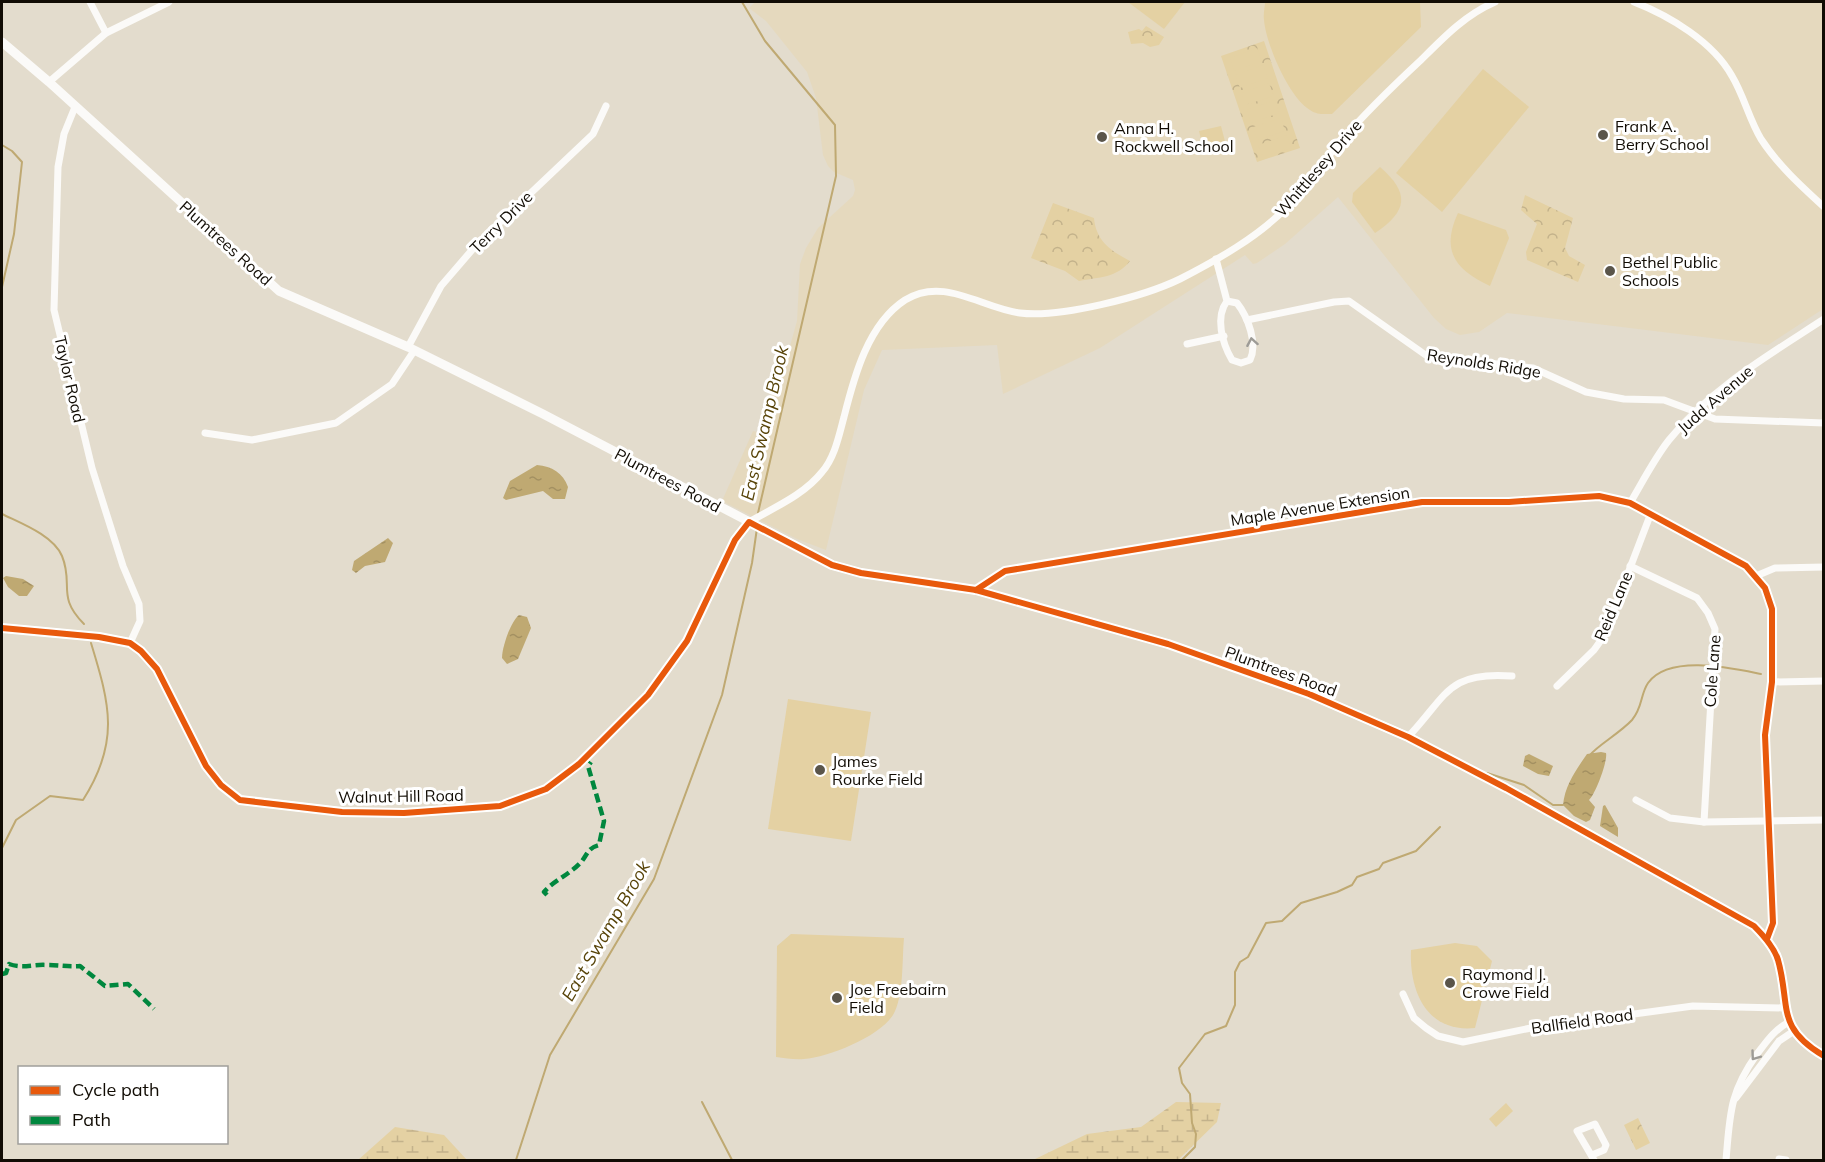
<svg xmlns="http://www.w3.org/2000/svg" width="1825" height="1162" font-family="Mulish,sans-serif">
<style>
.built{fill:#e5d9be}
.wetland{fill:url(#wetland-marsh)}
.park{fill:url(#park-crowns)}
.pitch{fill:#e4d1a3}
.water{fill:url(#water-ripples)}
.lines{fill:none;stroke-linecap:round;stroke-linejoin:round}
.stream{stroke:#bfa972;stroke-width:2}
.street{stroke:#fbfaf8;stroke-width:7}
.secondary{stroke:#fbfaf8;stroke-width:9}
.quiet{stroke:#00873e;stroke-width:4.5;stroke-dasharray:9 4.5;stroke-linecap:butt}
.cycleway-casing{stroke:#fff;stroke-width:10}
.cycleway{stroke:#e8590c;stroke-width:6}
.oneway{stroke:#9d9b96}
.poi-dot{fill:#5a554a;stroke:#fff;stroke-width:2}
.labels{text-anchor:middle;stroke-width:6;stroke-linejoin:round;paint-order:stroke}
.poi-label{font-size:16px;fill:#110c04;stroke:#fff;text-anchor:start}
.street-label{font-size:16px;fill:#110c04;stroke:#fff}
.water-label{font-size:18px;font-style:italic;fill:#584409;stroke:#fff}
</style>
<defs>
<pattern id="wetland-marsh" width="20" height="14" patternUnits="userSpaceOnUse" patternTransform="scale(1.5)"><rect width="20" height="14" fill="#e4d1a3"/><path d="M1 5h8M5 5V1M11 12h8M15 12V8" fill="none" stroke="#c3b28b"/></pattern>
<pattern id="park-crowns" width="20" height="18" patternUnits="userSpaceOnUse" patternTransform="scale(1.5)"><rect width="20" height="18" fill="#e4d1a3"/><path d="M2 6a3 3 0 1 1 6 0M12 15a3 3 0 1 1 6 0" fill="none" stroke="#c3b28b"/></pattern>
<pattern id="water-ripples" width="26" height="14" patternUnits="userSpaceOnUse" patternTransform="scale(1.5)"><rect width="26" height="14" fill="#bfa972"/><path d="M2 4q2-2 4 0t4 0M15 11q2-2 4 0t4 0" fill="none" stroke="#a39061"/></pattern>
</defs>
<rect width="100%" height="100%" fill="#e3dccd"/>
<polygon class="built" points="755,2 1823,2 1823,309 1768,345 1507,313 1479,332 1460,335 1446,329 1434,318 1338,197 1285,244 1257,263 1253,264 1245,255 1100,348 1003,394 997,345 882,350 864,390 826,550 797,539 722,501 753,431 761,433 762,414 783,371 797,321 800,264 806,248 818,228 853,196 855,190 853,180 834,172 828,166 823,155 816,98 807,72 766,21 749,8"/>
<g class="wetland">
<polygon points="1176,1102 1221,1103 1217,1122 1178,1160 1033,1160 1087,1134 1141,1127"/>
<polygon points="395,1127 444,1135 467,1160 358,1160"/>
</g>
<g class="park">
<polygon points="1146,26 1164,37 1159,45 1150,47 1143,43 1131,44 1128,32 1139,29 1142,31"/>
<polygon points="1264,41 1300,148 1257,162 1221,56"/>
<polygon points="1525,195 1573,218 1565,248 1569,256 1585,265 1578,282 1527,260 1526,252 1537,224 1521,210"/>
<path d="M1053 203 1094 218C1096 241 1111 251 1130 261 1117 278 1099 277 1079 281L1065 271 1031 258Z"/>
<polygon points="1638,1118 1650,1143 1636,1150 1624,1125"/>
</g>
<g class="pitch">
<polygon points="1128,2 1185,2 1164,29"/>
<path d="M1265 2H1420L1421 27 1332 114C1324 114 1317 115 1310 110 1289 98 1266 44 1264 20 1263 14 1265 7 1265 2Z"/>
<polygon points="1257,48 1262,61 1234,71 1230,58"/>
<polygon points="1263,65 1268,78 1240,88 1235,75"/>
<polygon points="1483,69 1529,107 1442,212 1396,173"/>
<polygon points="1269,83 1274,96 1245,105 1241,93"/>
<polygon points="1275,100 1279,113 1251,123 1247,110"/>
<polygon points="1281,118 1285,131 1257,140 1253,127"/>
<polygon points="1221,126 1227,149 1205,155 1199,131"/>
<polygon points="1287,135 1291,148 1263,157 1258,145"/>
<path d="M1380 167C1410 193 1408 211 1375 233L1352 202 1353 193Z"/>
<path d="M1458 213 1506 230 1509 238 1490 286C1454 269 1441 250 1458 213Z"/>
<polygon points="788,699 871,712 851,841 768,829"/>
<path d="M791 934 904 938C902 959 904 997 893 1015 879 1037 829 1057 804 1059 795 1060 785 1058 776 1057L777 946Z"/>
<path d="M1455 943 1477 946 1492 961 1475 1028C1426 1033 1409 990 1411 950Z"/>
<polygon points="1506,1103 1513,1111 1496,1127 1489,1119"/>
</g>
<g class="water">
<path d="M537 465C552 466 563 473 568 487L565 499H553L543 491 506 500 503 498 510 481Z"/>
<polygon points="388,538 393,543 385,562 365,566 356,573 352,570 354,561"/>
<polygon points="6,576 23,579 34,586 27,596 19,596 8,587 3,578"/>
<path d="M519 615 527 617 531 628 518 659 507 664 502 658C502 647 511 621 519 615Z"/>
<path d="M1601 752 1606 753C1608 761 1595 795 1589 800L1595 807 1590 820 1586 822 1574 816 1563 805C1565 785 1576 770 1587 754Z"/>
<polygon points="1529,754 1553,766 1549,776 1538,774 1523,766 1525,756"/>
<polygon points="1605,805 1618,828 1618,837 1600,826 1603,806"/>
</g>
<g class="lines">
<g class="stream">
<polyline points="742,2 765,41 835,125 836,176 758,513"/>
<polyline points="2,145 12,151 22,162 14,234 2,287"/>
<path d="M2 514C20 523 53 535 62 556 74 585 56 596 84 624"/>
<path d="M1590 755C1598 745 1620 733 1632 720 1643 707 1640 695 1648 683 1669 654 1731 668 1761 674"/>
<polyline points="1487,773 1524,785 1553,805 1563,805"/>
<path d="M2 848 16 820 50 796 83 800C120 742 110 705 91 643"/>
<polyline points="702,1102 732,1160"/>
<polyline points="516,1160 550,1055 654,879 722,695 752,563 757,528"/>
<polyline points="1182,1160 1195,1147 1196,1134 1192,1123 1190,1094 1182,1083 1179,1068 1205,1034 1226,1026 1235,1005 1235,972 1240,962 1248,957 1266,923 1282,921 1301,903 1337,892 1352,885 1357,877 1379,869 1383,863 1416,851 1440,827"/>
</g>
<g class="street">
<polyline points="90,2 106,33"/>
<path d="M1634 2C1670 16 1713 42 1732 76 1744 96 1749 119 1761 139 1778 165 1801 186 1824 207"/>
<polyline points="49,82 106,33 169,2"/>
<polyline points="75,107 64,134 58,167 54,310 92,468 123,566 139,604 140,621 130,643"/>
<path d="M1216 259 1227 301C1215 317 1222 343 1232 360L1241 363 1250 360C1258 344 1248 317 1237 303L1227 301"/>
<polyline points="1247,320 1334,302 1349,301 1427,356 1533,368 1586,392 1624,399 1664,400 1715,419 1824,423"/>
<polyline points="1187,344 1224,336"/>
<polyline points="408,347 441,286 478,243 593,134 606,106"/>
<polyline points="205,433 252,440 336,423 392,384 414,351"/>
<path d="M1630 503C1642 483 1654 459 1669 440 1710 389 1769 355 1824 319"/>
<path d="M749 522C773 508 804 495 822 472 835 457 839 435 844 417 854 377 868 324 905 300 944 276 981 308 1020 313 1060 318 1143 297 1180 279 1217 260 1258 237 1287 207 1306 186 1322 163 1341 141 1366 112 1393 86 1421 60 1444 37 1465 15 1495 2"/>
<polyline points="1630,566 1697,598 1708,613 1715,629 1704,822"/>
<polyline points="1756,576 1775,568 1824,567"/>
<polyline points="976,590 1005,571 1422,502 1509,502 1599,496 1630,503 1746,566 1765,588 1772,609 1772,682 1765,735 1773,923 1767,939"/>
<polyline points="1772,682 1824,681"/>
<polyline points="1557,686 1594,650 1604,636 1651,513"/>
<path d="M1408 737C1447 696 1447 671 1512 676"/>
<polyline points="1636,800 1670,818 1704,822 1824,820"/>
<polyline points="1403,994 1414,1018 1426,1028 1438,1036 1463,1042 1531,1028 1693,1006 1785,1008"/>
<polyline points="1736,1098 1779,1041 1794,1031"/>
<polyline points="1592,1155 1604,1150 1606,1145 1595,1124 1577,1131 1594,1160"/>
<polyline points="1779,1159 1786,1160"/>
<path d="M1726 1160C1730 1116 1729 1093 1757 1054 1767 1041 1774 1030 1789 1022"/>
</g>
<g class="secondary">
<path d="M2 42 49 82 279 291 408 347 543 414 832 565 861 573 976 590 1168 644 1309 694 1408 737 1506 788 1754 926C1764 936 1774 947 1778 960 1791 1006 1775 1027 1824 1056"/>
<polyline points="2,628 99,637 130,643 141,651 157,669 206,766 221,785 240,800 342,812 404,813 500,806 546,789 579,764 648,695 687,641 735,540 749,522"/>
</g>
<g class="quiet">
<path d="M547 895 544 892C554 880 571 874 582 861 588 853 588 848 599 845L604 821 588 766 591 762"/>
<path d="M2 974 6 973 9 964C23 969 33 964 47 965 59 965 68 967 80 966L105 986 128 984 154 1009"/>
</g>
<defs>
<g id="cycleway">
<polyline points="976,590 1005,571 1422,502 1509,502 1599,496 1630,503 1746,566 1765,588 1772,609 1772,682 1765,735 1773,923 1767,939"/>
<path d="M2 628 99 637 130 643 141 651 157 669 206 766 221 785 240 800 342 812 404 813 500 806 546 789 579 764 648 695 687 641 735 540 749 522 832 565 861 573 976 590 1168 644 1309 694 1408 737 1506 788 1754 926C1764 936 1774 947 1778 960 1791 1006 1775 1027 1824 1056"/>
</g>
</defs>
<use href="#cycleway" class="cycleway-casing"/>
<use href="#cycleway" class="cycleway"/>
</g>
<defs><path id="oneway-chevron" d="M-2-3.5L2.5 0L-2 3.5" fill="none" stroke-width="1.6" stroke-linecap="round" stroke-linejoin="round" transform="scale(1.5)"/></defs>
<g class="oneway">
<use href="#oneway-chevron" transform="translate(1252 342) rotate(-100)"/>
<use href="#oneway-chevron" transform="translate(1755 1056) rotate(126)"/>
</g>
<g class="poi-dot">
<circle cx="1603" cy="135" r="6"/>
<circle cx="1102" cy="137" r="6"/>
<circle cx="1610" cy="271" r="6"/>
<circle cx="820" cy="770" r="6"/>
<circle cx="1450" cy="983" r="6"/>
<circle cx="837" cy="998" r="6"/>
</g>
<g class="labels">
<g class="poi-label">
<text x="1615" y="132">Frank A.<tspan x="1615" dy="18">Berry School</tspan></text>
<text x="1114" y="134">Anna H.<tspan x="1114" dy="18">Rockwell School</tspan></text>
<text x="1622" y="268">Bethel Public<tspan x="1622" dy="18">Schools</tspan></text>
<text x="832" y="767">James<tspan x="832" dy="18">Rourke Field</tspan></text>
<text x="1462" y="980">Raymond J.<tspan x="1462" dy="18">Crowe Field</tspan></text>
<text x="849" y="995">Joe Freebairn<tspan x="849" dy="18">Field</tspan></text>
</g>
<g class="street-label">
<text transform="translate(1318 168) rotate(-49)" y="6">Whittlesey Drive</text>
<text transform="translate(501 222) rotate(-45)" y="6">Terry Drive</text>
<text transform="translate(226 243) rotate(42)" y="6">Plumtrees Road</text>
<text transform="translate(1484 363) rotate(9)" y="6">Reynolds Ridge</text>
<text transform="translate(70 379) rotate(77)" y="6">Taylor Road</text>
<text transform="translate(1715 399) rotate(-41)" y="6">Judd Avenue</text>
<text transform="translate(668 480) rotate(28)" y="6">Plumtrees Road</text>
<text transform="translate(1320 506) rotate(-9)" y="6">Maple Avenue Extension</text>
<text transform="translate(1613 606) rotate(-67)" y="6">Reid Lane</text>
<text transform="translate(1281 671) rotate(20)" y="6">Plumtrees Road</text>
<text transform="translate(1712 671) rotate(-86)" y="6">Cole Lane</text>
<text transform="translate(401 796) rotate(-1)" y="6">Walnut Hill Road</text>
<text transform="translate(1582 1021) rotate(-8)" y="6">Ballfield Road</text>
</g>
<g class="water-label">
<text transform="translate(765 423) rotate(-77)" y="6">East Swamp Brook</text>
<text transform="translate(606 931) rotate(-60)" y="6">East Swamp Brook</text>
</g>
</g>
<rect width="1825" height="1162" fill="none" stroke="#110c04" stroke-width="6"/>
<rect x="18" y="1066" width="210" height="78" fill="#ffffff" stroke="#a09e9b" stroke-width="1.5"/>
<rect x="30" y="1086" width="30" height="9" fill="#e8590c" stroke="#a09e9b" stroke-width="1.5"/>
<text x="72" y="1096" font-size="18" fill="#110c04">Cycle path</text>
<rect x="30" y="1116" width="30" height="9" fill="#00873e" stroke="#a09e9b" stroke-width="1.5"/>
<text x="72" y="1126" font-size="18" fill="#110c04">Path</text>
</svg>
